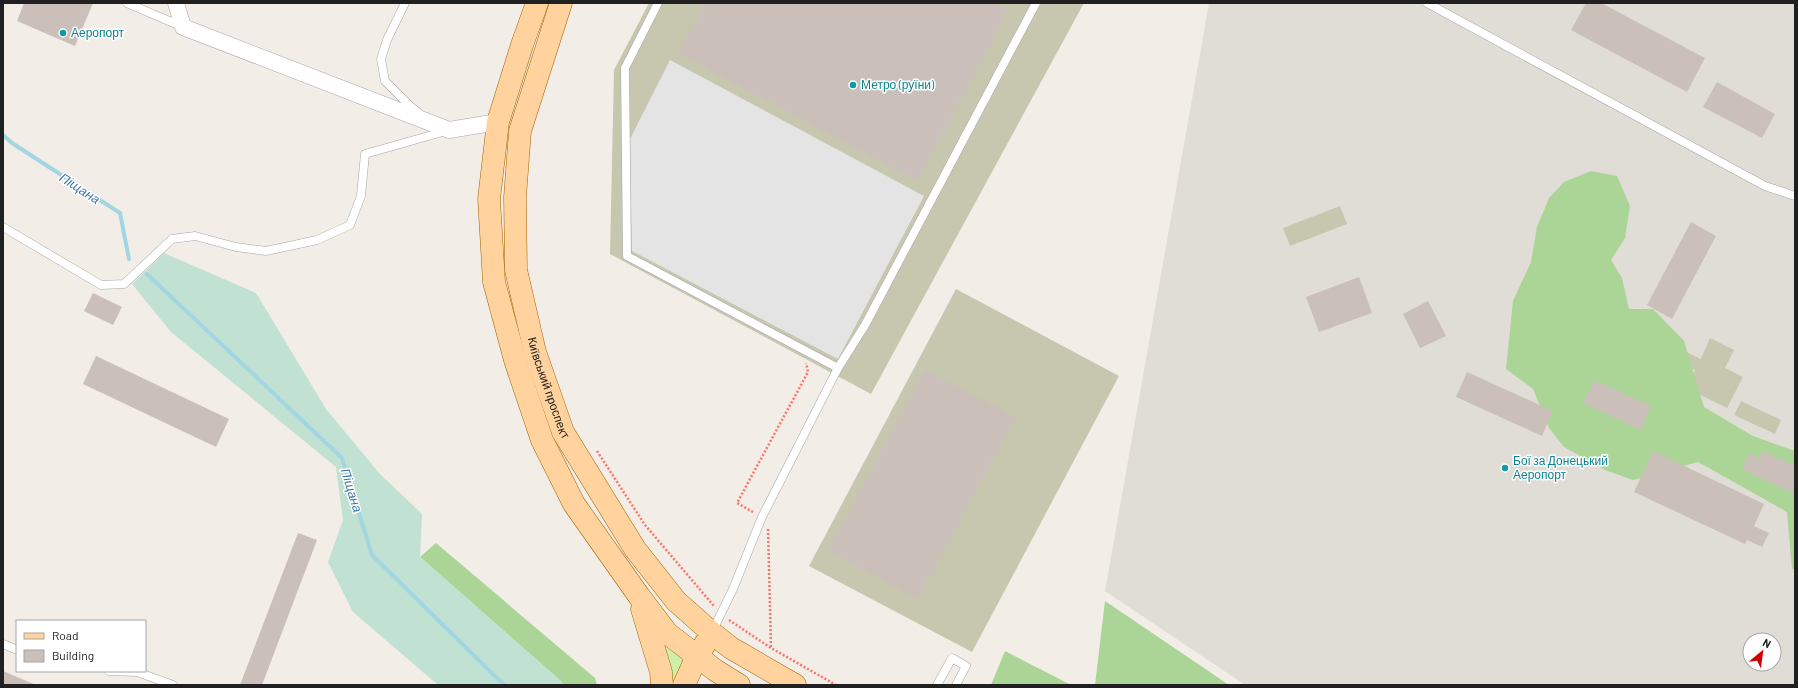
<svg xmlns="http://www.w3.org/2000/svg" width="1798" height="688" font-family="Barlow,sans-serif">
<style>
.airport{fill:#e0ddd7;fill-rule:evenodd}
.construction{fill:#c7c7b0}
.grass{fill:#cdf0a8}
.forest{fill:#abd597}
.wetland{fill:#c1e1d2}
.parking{fill:#e4e4e4}
.lines{fill:none;stroke-linecap:round;stroke-linejoin:round}
.stream{stroke:#a3d6e3;stroke-width:4}
.building{fill:#cabfb9}
.service-casing{stroke:#a7a7a7;stroke-width:9}
.minor-casing{stroke:#a7a7a7;stroke-width:17}
.primary-casing{stroke:#9d6400;stroke-width:23}
.path{stroke:#ff746a;stroke-width:2.5;stroke-dasharray:2 2;stroke-linecap:butt}
.service{stroke:#fff;stroke-width:8}
.minor{stroke:#fff;stroke-width:16}
.primary{stroke:#ffd29e;stroke-width:22}
.culture-dot{fill:#0f9aa8;stroke:#fff;stroke-width:1.5}
.labels{text-anchor:middle;stroke-width:3;stroke-linejoin:round;paint-order:stroke}
.culture-label{font-size:12px;fill:#0d838f;stroke:#fff;text-anchor:start}
.street-label{font-size:12px;fill:#202020;stroke:#fff}
.water-label{font-size:13px;font-style:italic;fill:#3e77a9;stroke:#fff}
</style>
<rect width="100%" height="100%" fill="#f2ede6"/>
<path class="airport" d="M1209 3H1795V685H1245L1105 591ZM1750 640H1774V664H1750Z"/>
<g class="construction">
<polygon points="649,3 1084,3 871,394 610,254 614,70"/>
<polygon points="1340,206 1347,224 1290,246 1283,228"/>
<polygon points="956,289 1119,376 972,652 809,566"/>
<polygon points="1710,338 1734,350 1725,368 1743,377 1727,408 1686,388 1695,370 1677,361 1682,350 1701,359"/>
<polygon points="1741,401 1781,420 1775,434 1734,415"/>
</g>
<polygon class="grass" points="657,635 683,657 684,662 675,685 668,685"/>
<g class="forest">
<polygon points="1591,171 1617,176 1630,206 1625,238 1611,260 1622,278 1629,309 1653,309 1684,341 1704,407 1753,436 1795,451 1795,570 1792,569 1787,512 1698,462 1633,480 1605,470 1564,447 1549,428 1533,389 1506,369 1513,301 1531,262 1537,227 1549,198 1564,182"/>
<polygon points="436,543 595,678 597,685 564,685 561,681 420,557"/>
<polygon points="1105,601 1229,685 1095,685"/>
<polygon points="1005,651 1071,685 991,685"/>
</g>
<polygon class="wetland" points="164,253 256,293 326,409 379,473 422,514 420,557 561,681 564,685 438,685 353,612 328,562 343,520 336,467 171,332 132,284"/>
<polygon class="parking" points="670,60 924,196 838,359 632,251 630,139"/>
<g class="lines">
<g class="stream">
<polyline points="3,135 12,143 120,213 129,259"/>
<polyline points="147,274 342,458 372,555 504,685"/>
</g>
</g>
<g class="building">
<polygon points="24,3 93,3 75,46 17,21"/>
<polygon points="705,3 996,3 1009,10 917,181 678,53"/>
<polygon points="1586,3 1601,3 1705,58 1687,92 1571,30"/>
<polygon points="1717,82 1775,114 1762,138 1703,107"/>
<polygon points="1691,222 1716,236 1672,319 1647,305"/>
<polygon points="1359,277 1372,313 1319,332 1306,297"/>
<polygon points="93,293 122,307 113,325 84,311"/>
<polygon points="1428,301 1446,336 1420,348 1403,314"/>
<polygon points="96,356 229,419 216,447 83,384"/>
<polygon points="925,369 1015,417 918,599 828,551"/>
<polygon points="1467,372 1553,411 1542,436 1456,397"/>
<polygon points="1594,380 1651,406 1641,430 1583,403"/>
<polygon points="1653,451 1764,504 1754,526 1769,533 1762,547 1747,540 1745,544 1634,492"/>
<polygon points="1763,451 1795,466 1795,494 1742,469 1749,453 1759,458"/>
<polygon points="298,533 317,540 262,685 240,685"/>
<polygon points="3,671 36,685 3,685"/>
</g>
<g class="lines">
<defs>
<g id="service">
<polyline points="127,3 183,27"/>
<polyline points="405,3 387,40 381,59 385,81 411,107 418,112"/>
<polyline points="658,3 625,68 627,256 838,368 762,517 733,589 712,632"/>
<polyline points="1427,3 1765,186 1795,196"/>
<polyline points="3,227 101,285 124,284 172,239 195,236 236,247 266,251 317,240 350,225 361,196 365,154 446,131"/>
<polyline points="838,368 865,325 1036,3"/>
<polyline points="3,644 17,650"/>
<polyline points="109,671 137,672 173,685"/>
<polyline points="937,685 952,658 966,666 956,685"/>
</g>
<polyline id="minor" points="176,3 183,27 449,130 498,122"/>
<g id="primary">
<polyline points="537,3 522,45 498,122 489,199 494,282 515,360 542,440 574,504 639,596 667,633 715,670 739,685"/>
<path id="s1" d="M561 3 520 131 515 197 516 270 535 352 563 432 635 549 676 601 712 633 731 648 795 685"/>
<polyline points="642,609 661,672 662,685"/>
<polyline points="684,685 697,656 705,644"/>
</g>
</defs>
<use href="#service" class="service-casing"/>
<use href="#minor" class="minor-casing"/>
<use href="#primary" class="primary-casing"/>
<g class="path">
<polyline points="597,451 645,525 714,606"/>
<polyline points="753,512 737,503 808,372 806,363"/>
<polyline points="768,529 771,648"/>
<polyline points="729,620 771,648 836,685"/>
</g>
<use href="#service" class="service"/>
<use href="#minor" class="minor"/>
<use href="#primary" class="primary"/>
</g>
<g class="culture-dot">
<circle cx="63" cy="33" r="4"/>
<circle cx="853" cy="85" r="4"/>
<circle cx="1505" cy="468" r="4"/>
</g>
<g class="labels">
<g class="culture-label">
<text x="71" y="37">Аеропорт</text>
<text x="861" y="89">Метро (руїни)</text>
<text x="1513" y="465">Бої за Донецький<tspan x="1513" dy="14">Аеропорт</tspan></text>
</g>
<g class="street-label">
<text dy="4" stroke="none"><textPath href="#s1" startOffset="396">Київський проспект</textPath></text>
</g>
<g class="water-label">
<text transform="translate(80 188) rotate(33)" y="5">Піщана</text>
<text transform="translate(352 490) rotate(73)" y="5">Піщана</text>
</g>
</g>
<rect width="1798" height="688" fill="none" stroke="#202020" stroke-width="8"/>
<rect x="16" y="620" width="130" height="52" fill="#ffffff" stroke="#a6a6a6"/>
<rect x="24" y="633" width="20" height="6" fill="#ffd29e" stroke="#a6a6a6"/>
<text x="52" y="640" font-size="12" fill="#202020">Road</text>
<rect x="24" y="650" width="20" height="12" fill="#cabfb9" stroke="#a6a6a6"/>
<text x="52" y="660" font-size="12" fill="#202020">Building</text>
<g transform="translate(1762 652) rotate(29)"><circle r="19" fill="#ffffff" stroke="#a6a6a6"/>
<path d="M0-3L7 15L0 10L-7 15Z" fill="#d10006"/>
<text y="-6" font-size="11" font-weight="bold" text-anchor="middle" fill="#202020">N</text>
</g>
</svg>
